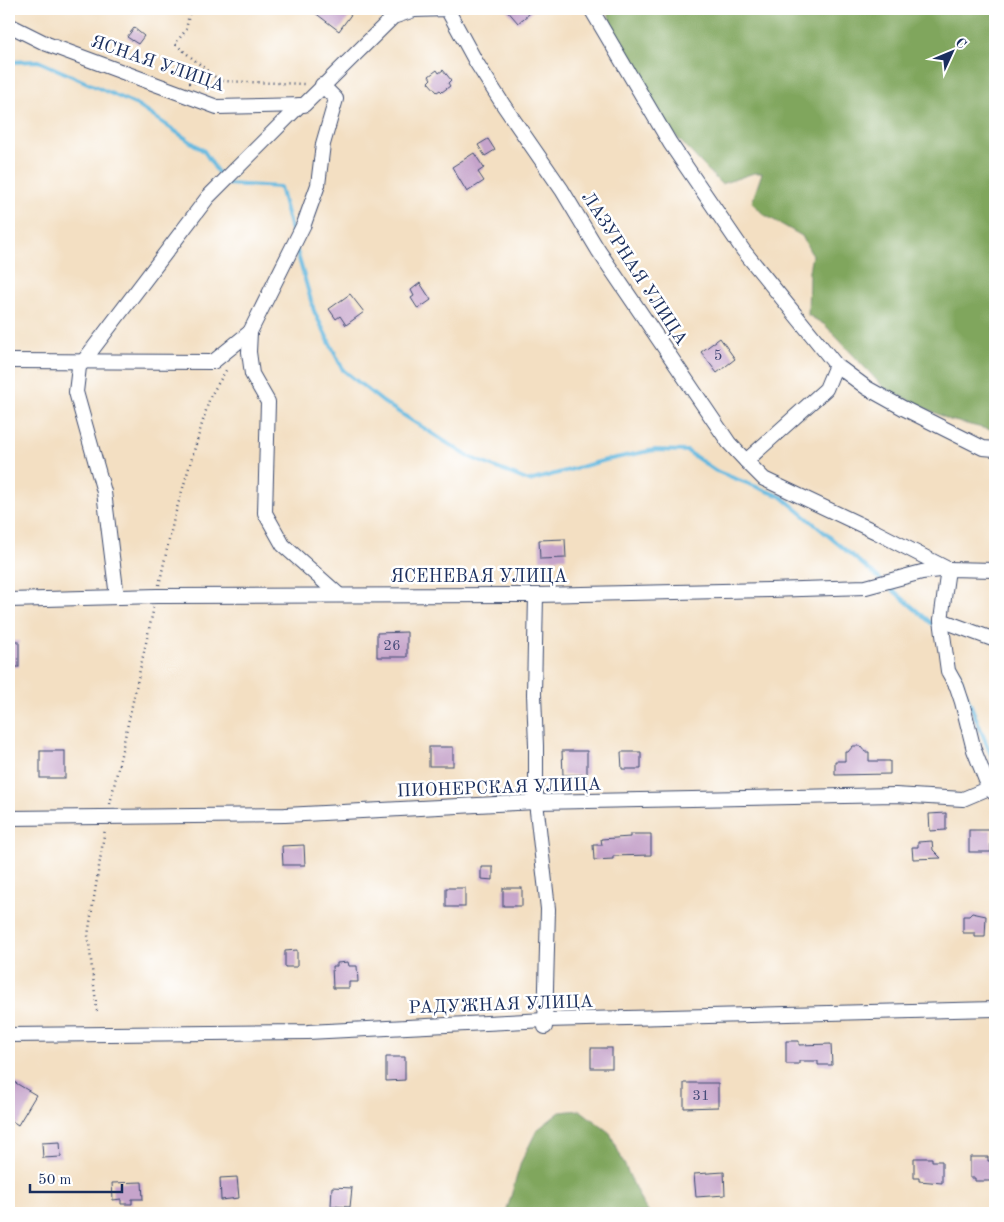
<svg xmlns="http://www.w3.org/2000/svg" width="1004" height="1222" font-family="'Old Standard TT',serif">
<style>
.forest{fill:#80a65d;stroke:#4e6a5e}
.lines{fill:none;stroke-linecap:round;stroke-linejoin:round}
.stream{stroke:#62b8df;stroke-width:4}
.building{fill:#c6a4cb}
.street-casing{stroke:#3b496d;stroke-width:16}
.path{stroke:#3b496d;stroke-width:2.5;stroke-dasharray:1 4;stroke-linecap:butt}
.street{stroke:#fff;stroke-width:14}
.labels{text-anchor:middle;stroke-width:5;stroke-linejoin:round;paint-order:stroke}
.number-label{font-size:15px;fill:#464c79}
.street-label{font-size:18px;fill:#1b2f5e;stroke:#fff}
</style>
<rect width="100%" height="100%" fill="#fff"/>
<filter id="ink" filterUnits="userSpaceOnUse"><feTurbulence type="fractalNoise" baseFrequency=".02" numOctaves="2"/><feDisplacementMap in="SourceGraphic" scale="10" xChannelSelector="R" yChannelSelector="G"/><feConvolveMatrix kernelMatrix="1 2 1 2 8 2 1 2 1" color-interpolation-filters="sRGB"/></filter>
<filter id="wash" filterUnits="userSpaceOnUse"><feTurbulence type="fractalNoise" baseFrequency=".0096" numOctaves="4" result="noise"/><feDisplacementMap in="SourceGraphic" scale="20" xChannelSelector="R" yChannelSelector="G"/><feGaussianBlur stdDeviation="1.12" result="paint"/><feColorMatrix in="noise" values="0 0 0 0 0 0 0 0 0 0 0 0 0 0 0 0 0 1.4 0 .05"/><feComposite in="paint" operator="in"/></filter>
<g filter="url(#wash)">
<rect width="100%" height="100%" fill="#f3dfc2"/>
<g class="forest">
<polygon points="607,9 995,9 995,431 950,420 884,388 825,325 808,315 809,271 812,255 802,236 763,214 752,202 762,173 754,173 721,184 672,132 617,46"/>
<polygon points="580,1110 610,1133 642,1203 649,1213 506,1213 521,1162 537,1130 560,1112"/>
</g>
<g class="lines">
<g class="stream">
<polyline points="9,62 38,61 137,105 204,151 222,179"/>
<polyline points="226,184 280,187 293,237"/>
<polyline points="296,248 314,311 343,370 383,402 469,457 529,481 606,460 654,450 687,451 716,471 782,497 880,579"/>
<polyline points="887,585 937,628"/>
<polyline points="952,658 963,684"/>
<polyline points="965,691 995,765"/>
</g>
</g>
<g id="blocks">
<g class="building">
<polygon points="310,9 355,9 339,31"/>
<polygon points="506,9 535,9 518,23"/>
<polygon points="134,28 144,36 138,44 127,37"/>
<polygon points="437,70 439,73 443,70 451,80 448,83 450,86 442,92 440,90 437,92 428,82 431,79 429,76"/>
<polygon points="488,139 495,150 485,156 478,145"/>
<polygon points="474,153 484,168 478,172 484,181 467,192 452,167"/>
<polygon points="420,283 431,300 418,309 411,298 414,296 411,290"/>
<polygon points="350,294 364,312 346,325 340,316 336,319 329,309"/>
<polygon points="720,338 735,359 717,373 701,352"/>
<polygon points="565,539 566,558 540,559 539,540"/>
<polygon points="407,632 407,657 377,657 377,633"/>
<rect x="9" y="641" width="10" height="26"/>
<polygon points="853,746 860,746 865,752 869,752 869,761 890,761 890,774 835,775 835,761 845,761 845,752 848,752"/>
<rect x="429" y="747" width="24" height="19"/>
<rect x="40" y="751" width="25" height="27"/>
<polygon points="562,751 587,751 587,775 563,775"/>
<polygon points="621,752 641,752 641,769 622,769"/>
<polygon points="946,813 946,830 930,831 929,814"/>
<rect x="969" y="830" width="22" height="22"/>
<polygon points="630,834 651,834 651,855 613,856 613,859 594,860 593,845 602,845 601,839 630,837"/>
<polygon points="932,841 933,850 941,858 913,859 912,847 918,847 918,842"/>
<polygon points="304,845 305,865 283,865 282,846"/>
<polygon points="481,867 493,867 493,880 481,879"/>
<rect x="446" y="888" width="19" height="19"/>
<rect x="503" y="888" width="19" height="18"/>
<polygon points="972,913 986,916 985,937 975,937 975,933 963,933 963,916 969,916"/>
<polygon points="297,950 297,967 285,967 285,951"/>
<polygon points="348,962 349,966 357,966 358,982 349,982 349,988 333,988 332,966 337,966 337,963"/>
<polygon points="786,1041 799,1041 799,1045 831,1044 832,1065 818,1065 818,1061 799,1061 799,1064 786,1064"/>
<rect x="591" y="1048" width="21" height="20"/>
<polygon points="386,1057 405,1057 405,1080 386,1081"/>
<polygon points="14,1082 36,1095 18,1125 9,1119 9,1091"/>
<polygon points="684,1083 718,1083 718,1107 684,1108"/>
<polygon points="60,1142 61,1157 43,1158 42,1143"/>
<polygon points="970,1157 988,1157 988,1161 995,1161 995,1181 975,1181 975,1178 970,1178"/>
<polygon points="914,1158 932,1158 932,1161 942,1161 942,1183 919,1181 919,1178 914,1178"/>
<polygon points="724,1172 725,1195 696,1197 694,1174"/>
<polygon points="237,1177 239,1198 221,1200 220,1178"/>
<polygon points="142,1182 143,1199 132,1199 132,1204 121,1204 121,1199 113,1200 112,1183"/>
<polygon points="332,1187 352,1188 350,1207 331,1206"/>
</g>
</g>
</g>
<g filter="url(#ink)">
<use href="#blocks" fill-opacity="0" stroke="#3b496d" stroke-width="1"/>
<g class="lines">
<defs>
<g id="street">
<polyline points="412,9 414,10 447,9 476,62 504,106 562,190 598,250 729,443 746,461 826,389 836,365"/>
<polyline points="591,9 670,143 743,250 836,365 867,388 903,408 983,448 995,449"/>
<polyline points="9,25 47,44 217,107 304,105 393,17 414,10"/>
<polyline points="322,85 336,99 323,144 318,185 304,224 250,332 249,352 252,374 268,402 265,513 283,545 339,595"/>
<polyline points="9,361 213,362 250,332"/>
<polyline points="746,461 764,479 876,532 948,569 941,620 948,671 957,687 962,702 974,750 989,788 994,793"/>
<polyline points="536,595 534,694 536,746 536,802 548,909 545,1027"/>
<polyline points="117,597 104,492 76,392 79,367 208,197 300,105"/>
<polyline points="9,600 157,596 536,595 769,590 866,587 922,572 948,569 995,570"/>
<polyline points="941,620 995,640"/>
<polyline points="9,818 285,815 536,802 895,795 963,799 989,788"/>
<polyline points="9,1035 308,1032 545,1020 995,1009"/>
</g>
</defs>
<use href="#street" class="street-casing"/>
<g class="path">
<polyline points="190,9 186,30 175,44 220,81 306,84"/>
<polyline points="189,83 219,81"/>
<polyline points="159,585 174,518 210,397 228,367"/>
<polyline points="110,804 154,607"/>
<polyline points="97,1011 88,935 105,829"/>
</g>
<use href="#street" class="street"/>
</g>
</g>
<g class="labels">
<g class="number-label">
<text x="718" y="360">5</text>
<text x="392" y="650">26</text>
<text x="701" y="1100">31</text>
</g>
<g class="street-label">
<text transform="translate(158 63) rotate(19)" y="6">ЯСНАЯ УЛИЦА</text>
<text transform="translate(635 268) rotate(57)" y="6">ЛАЗУРНАЯ УЛИЦА</text>
<text x="479" y="582">ЯСЕНЕВАЯ УЛИЦА</text>
<text transform="translate(499 787) rotate(-2)" y="6">ПИОНЕРСКАЯ УЛИЦА</text>
<text transform="translate(501 1004) rotate(-2)" y="6">РАДУЖНАЯ УЛИЦА</text>
</g>
</g>
<rect width="1004" height="1222" fill="none" stroke="#fff" stroke-width="30"/>
<g transform="translate(952 52) rotate(46)" stroke="#ffffff" stroke-width="4" paint-order="stroke">
<path d="M0-4L9 19L0 12L-9 19Z" fill="#1b2f5e"/>
<text y="-8" font-size="14" font-weight="bold" text-anchor="middle" fill="#1b2f5e">С</text>
</g>
<path d="M30 1184v8h92v-8" fill="none" stroke="#1b2f5e" stroke-width="2.5"/>
<text x="38" y="1184" font-size="15" fill="#1b2f5e" stroke="#ffffff" stroke-width="4" paint-order="stroke">50 m</text>
</svg>
